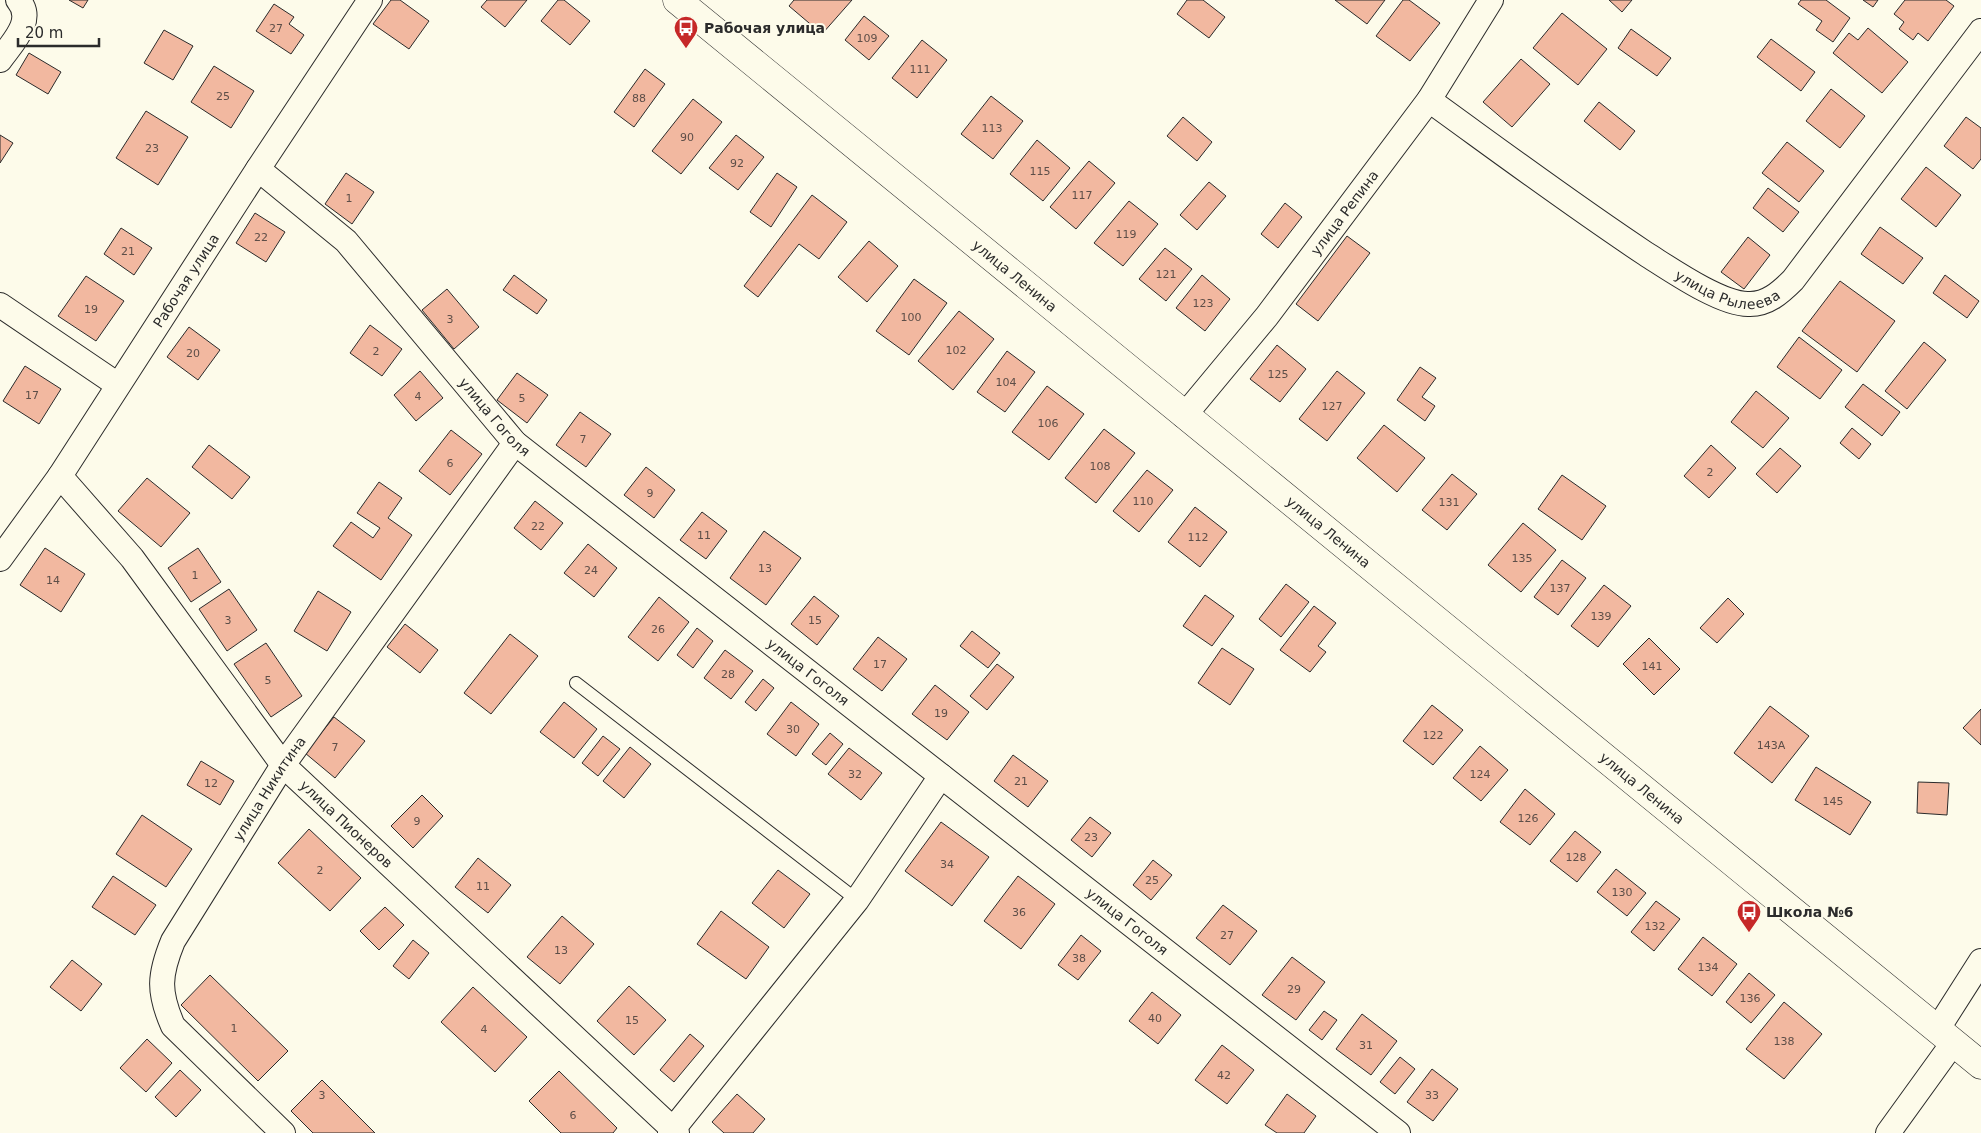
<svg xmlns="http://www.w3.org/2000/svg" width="1981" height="1133" font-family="'DejaVu Sans',sans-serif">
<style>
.building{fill:#f2b8a0;stroke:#2b2b2b}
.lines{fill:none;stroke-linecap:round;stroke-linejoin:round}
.service-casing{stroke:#2b2b2b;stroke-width:14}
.minor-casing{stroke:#2b2b2b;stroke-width:26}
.tertiary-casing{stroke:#2b2b2b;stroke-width:29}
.service{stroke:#fdfbea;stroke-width:12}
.minor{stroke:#fdfbea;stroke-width:24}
.tertiary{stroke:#fdfbea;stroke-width:28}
.labels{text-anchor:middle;stroke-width:4;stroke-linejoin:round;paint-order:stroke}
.number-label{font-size:11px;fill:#5d4e48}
.poi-label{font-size:14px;font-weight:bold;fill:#2b2b2b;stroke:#fdfbea;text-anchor:start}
.street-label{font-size:14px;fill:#2b2b2b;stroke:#fdfbea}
</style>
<rect width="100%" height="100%" fill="#fdfbea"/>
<g class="building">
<polygon points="69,0 88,0 83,8"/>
<polygon points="391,0 400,0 429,21 409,49 373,24"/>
<polygon points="487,0 527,0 505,27 481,7"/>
<polygon points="558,0 564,0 590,21 570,45 541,21"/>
<polygon points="794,0 852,0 822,34 789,6"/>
<polygon points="1187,0 1203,0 1225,17 1209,38 1177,14"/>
<polygon points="1335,0 1385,0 1367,24"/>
<polygon points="1403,0 1409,0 1440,23 1410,61 1376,36"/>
<polygon points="1609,0 1632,0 1622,12"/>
<polygon points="1801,0 1826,0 1850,18 1833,42 1816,30 1822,21 1798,4"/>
<polygon points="1863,0 1878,0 1873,7"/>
<polygon points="1905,0 1946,0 1954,6 1928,41 1918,33 1913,40 1899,29 1904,22 1894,14"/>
<polygon points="274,4 294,17 289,24 304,35 291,54 256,31"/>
<polygon points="1562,13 1607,49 1578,85 1533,48"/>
<polygon points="864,16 889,36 869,60 845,40"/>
<polygon points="1868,28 1908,62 1882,93 1833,53 1849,33 1858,40"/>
<polygon points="1631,29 1671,58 1657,76 1618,48"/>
<polygon points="164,30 193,46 173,80 144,63"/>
<polygon points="1771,39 1815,72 1801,91 1757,57"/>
<polygon points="922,40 947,60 917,98 892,78"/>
<polygon points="29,53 61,72 48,94 16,75"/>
<polygon points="1521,59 1550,84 1512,127 1483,102"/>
<polygon points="214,66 254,91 231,128 191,102"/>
<polygon points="645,69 665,84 634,127 614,112"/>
<polygon points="1831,89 1865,116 1840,148 1806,121"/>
<polygon points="991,96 1023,121 993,159 961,134"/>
<polygon points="693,99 722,122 681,174 652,151"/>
<polygon points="1599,102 1635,131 1620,150 1584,121"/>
<polygon points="146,111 188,137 158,185 116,158"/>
<polygon points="1183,117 1212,142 1197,161 1167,136"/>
<polygon points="1966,117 1981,128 1981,159 1973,169 1944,146"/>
<polygon points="0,135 13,143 0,163"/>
<polygon points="736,135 764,157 738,190 709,168"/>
<polygon points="1037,140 1070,168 1043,201 1010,174"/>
<polygon points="1787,142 1824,171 1799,202 1762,173"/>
<polygon points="1089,161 1115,183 1076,229 1050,207"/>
<polygon points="1926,167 1961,195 1936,227 1901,199"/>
<polygon points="346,173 374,192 352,224 325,204"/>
<polygon points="777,173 797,187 771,227 750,212"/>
<polygon points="1209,182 1226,196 1197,230 1180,215"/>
<polygon points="1768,188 1799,212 1783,232 1753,208"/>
<polygon points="812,195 847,222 819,259 799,244 758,297 744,286"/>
<polygon points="1129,201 1158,224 1123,266 1094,243"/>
<polygon points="1285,203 1302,217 1278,248 1261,234"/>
<polygon points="255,213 285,232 266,262 236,243"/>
<polygon points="1880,227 1923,258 1903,284 1861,254"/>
<polygon points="121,228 152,248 134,275 104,254"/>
<polygon points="1347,236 1370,253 1318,321 1296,304"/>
<polygon points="1748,237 1770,255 1744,289 1721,272"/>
<polygon points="869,241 898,266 867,302 838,277"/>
<polygon points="1165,248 1192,269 1166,301 1139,279"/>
<polygon points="514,275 547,300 537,314 503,290"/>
<polygon points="1202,275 1230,299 1205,331 1176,308"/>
<polygon points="1945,275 1979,301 1967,318 1933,293"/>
<polygon points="86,276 124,301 96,341 58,316"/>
<polygon points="914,279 947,303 909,355 876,331"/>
<polygon points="1840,281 1895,321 1857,372 1802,331"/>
<polygon points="447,289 479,327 454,349 422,310"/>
<polygon points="959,311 994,339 953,390 918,361"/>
<polygon points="370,325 402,349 382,376 350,353"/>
<polygon points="189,327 220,350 198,380 167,357"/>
<polygon points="1799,337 1842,370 1820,399 1777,367"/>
<polygon points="1924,342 1946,360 1907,409 1885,391"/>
<polygon points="1277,345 1306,369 1280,402 1250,379"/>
<polygon points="1007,351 1035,372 1005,412 977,392"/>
<polygon points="25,366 61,389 39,424 3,401"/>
<polygon points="1420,367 1436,378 1422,397 1435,406 1425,421 1397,400"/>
<polygon points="420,371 443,398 416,421 394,395"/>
<polygon points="1337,371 1365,393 1327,441 1299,419"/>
<polygon points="517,373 548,395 527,423 497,400"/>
<polygon points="1863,384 1900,412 1882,436 1845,407"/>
<polygon points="1047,386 1084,414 1049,460 1012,432"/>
<polygon points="1756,391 1789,418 1763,448 1731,422"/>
<polygon points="580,412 611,434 586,467 556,445"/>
<polygon points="1384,425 1425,458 1397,492 1357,458"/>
<polygon points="1852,428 1871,444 1859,459 1840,443"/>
<polygon points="1104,429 1135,453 1096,503 1065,478"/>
<polygon points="451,430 482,454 450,495 419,471"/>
<polygon points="209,445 250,477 232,499 192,467"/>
<polygon points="1711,445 1736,468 1709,498 1684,476"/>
<polygon points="1780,448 1801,466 1777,493 1756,474"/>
<polygon points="646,467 675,490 654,518 624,495"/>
<polygon points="1147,470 1173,490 1139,532 1113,511"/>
<polygon points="1452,474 1477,494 1447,530 1422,510"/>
<polygon points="1562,475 1606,506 1582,540 1538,509"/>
<polygon points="147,478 190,513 161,547 118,511"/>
<polygon points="379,482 402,498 388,518 412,535 381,580 333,546 351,522 373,538 380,528 357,513"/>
<polygon points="535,501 563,523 541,550 514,528"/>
<polygon points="1195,507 1227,532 1200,567 1168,542"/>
<polygon points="702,512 727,531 706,559 680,540"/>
<polygon points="1523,523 1556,550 1521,592 1488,565"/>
<polygon points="764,531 801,558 766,605 730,578"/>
<polygon points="588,544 617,568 594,597 564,573"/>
<polygon points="45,548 85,574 61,612 20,585"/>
<polygon points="198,548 221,582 191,602 168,568"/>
<polygon points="1562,560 1586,578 1558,615 1534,597"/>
<polygon points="1286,584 1309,602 1281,637 1259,619"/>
<polygon points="1604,585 1631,606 1598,647 1571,626"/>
<polygon points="229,589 257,630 227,651 199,609"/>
<polygon points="318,591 351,612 327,651 294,631"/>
<polygon points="1205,595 1234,616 1212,646 1183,626"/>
<polygon points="814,596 839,616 817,645 791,624"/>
<polygon points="659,597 689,622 658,661 628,637"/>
<polygon points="1728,598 1744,614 1717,643 1700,628"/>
<polygon points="1314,606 1336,623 1318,646 1326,652 1310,672 1280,650"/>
<polygon points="405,624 438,650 420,673 387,647"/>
<polygon points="697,628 713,641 693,668 677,655"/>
<polygon points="972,631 1000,653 988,668 960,646"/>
<polygon points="510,634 538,656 491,714 464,693"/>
<polygon points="878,637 907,659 882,691 853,669"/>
<polygon points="1649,638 1680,669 1654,695 1623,664"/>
<polygon points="266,643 302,696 271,717 234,664"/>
<polygon points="1222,648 1254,669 1230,705 1198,683"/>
<polygon points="725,650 753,671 731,699 704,678"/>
<polygon points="997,664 1014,677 987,710 970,696"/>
<polygon points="763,679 774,688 756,711 745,702"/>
<polygon points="935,685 969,712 947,740 912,714"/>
<polygon points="564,702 597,729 574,758 540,732"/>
<polygon points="791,702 819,724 796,756 767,734"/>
<polygon points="1432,705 1463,730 1433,765 1403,741"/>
<polygon points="1770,706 1809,736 1772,783 1734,753"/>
<polygon points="1981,709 1981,745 1963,728"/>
<polygon points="334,717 365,741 335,778 305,753"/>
<polygon points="830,733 843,744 826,765 812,754"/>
<polygon points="603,736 620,749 598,776 582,763"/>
<polygon points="1480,746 1508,770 1481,801 1453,778"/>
<polygon points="630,747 651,764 624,798 603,781"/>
<polygon points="849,748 882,773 861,800 828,774"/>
<polygon points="1013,755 1048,781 1028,807 994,781"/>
<polygon points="201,761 234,781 220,805 187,785"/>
<polygon points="1816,767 1871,802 1850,835 1795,800"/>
<polygon points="1918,782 1949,783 1947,815 1917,813"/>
<polygon points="1525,789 1555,814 1530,845 1500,822"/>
<polygon points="422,795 443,816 413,848 391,826"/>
<polygon points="142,815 192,849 166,887 116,854"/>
<polygon points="1090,817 1111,833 1092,857 1071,840"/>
<polygon points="941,822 989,857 952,906 905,871"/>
<polygon points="309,829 361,878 330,911 278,863"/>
<polygon points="1575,831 1601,852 1577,882 1550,861"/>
<polygon points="478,858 511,885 488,913 455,887"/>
<polygon points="1153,860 1172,875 1151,900 1133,885"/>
<polygon points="1616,869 1646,893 1627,916 1597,892"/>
<polygon points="778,870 810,894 784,928 752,903"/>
<polygon points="113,876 156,905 135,935 92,907"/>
<polygon points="1018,876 1055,904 1021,949 984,921"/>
<polygon points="1656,901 1680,919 1654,951 1631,932"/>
<polygon points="1223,905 1257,931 1230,965 1196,938"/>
<polygon points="385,907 404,925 379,950 360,931"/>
<polygon points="721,911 769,947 746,979 697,944"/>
<polygon points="562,916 594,944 560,984 527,957"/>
<polygon points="1081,935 1101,951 1078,980 1058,965"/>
<polygon points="1703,937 1737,964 1712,996 1678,969"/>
<polygon points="413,940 429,953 409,979 393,966"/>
<polygon points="1292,957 1325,982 1296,1020 1262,995"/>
<polygon points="72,960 102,984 81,1011 50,987"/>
<polygon points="1749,973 1775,995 1751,1023 1726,1002"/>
<polygon points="210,975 288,1051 258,1081 181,1005"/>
<polygon points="629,986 666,1020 634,1055 597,1021"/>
<polygon points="473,987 527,1037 495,1072 441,1022"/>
<polygon points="1152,992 1181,1015 1158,1044 1129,1021"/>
<polygon points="1784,1002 1822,1034 1784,1079 1746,1049"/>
<polygon points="1324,1011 1337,1020 1322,1040 1309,1030"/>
<polygon points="1362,1014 1397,1041 1371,1075 1336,1049"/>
<polygon points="690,1034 704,1046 674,1082 660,1070"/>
<polygon points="147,1039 172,1063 146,1092 120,1068"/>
<polygon points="1222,1045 1254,1070 1227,1104 1195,1080"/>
<polygon points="1400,1057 1415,1069 1395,1094 1380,1082"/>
<polygon points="1432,1069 1458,1089 1433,1121 1407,1102"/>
<polygon points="180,1070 201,1090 176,1117 155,1097"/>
<polygon points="559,1071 617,1128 613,1133 561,1133 529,1101"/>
<polygon points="322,1080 375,1133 313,1133 291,1111"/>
<polygon points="737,1094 765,1119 753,1133 724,1133 712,1122"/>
<polygon points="1287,1094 1316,1116 1304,1133 1277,1133 1265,1125"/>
</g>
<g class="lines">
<defs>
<polyline id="service" points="576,683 857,900"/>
<g id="minor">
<path d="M0 60C12 43 36 20 18 0"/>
<path id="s1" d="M1429 100C1501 152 1572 205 1646 254 1670 269 1720 304 1748 304 1767 305 1781 292 1793 280L1981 31"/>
<path id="s2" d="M258 169 346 241 515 443 1398 1133"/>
<polyline points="0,305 118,385"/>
<path id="s3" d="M1184 416 1267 316 1429 100 1491 0"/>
<path id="s4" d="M60 476 132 558 283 765 677 1133"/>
<path id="s5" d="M0 559 60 476 258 169 370 0"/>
<polyline points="1937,1030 1981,961"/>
<path id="s6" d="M283 1133 173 1026C158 992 159 975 173 941L283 765 515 443"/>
<polyline points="670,1133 857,900 941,776"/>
<polyline points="1888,1133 1953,1043"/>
</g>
<g id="tertiary">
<path id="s7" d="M677 0 1981 1065"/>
</g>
</defs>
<use href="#service" class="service-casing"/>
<use href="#minor" class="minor-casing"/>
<use href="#tertiary" class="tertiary-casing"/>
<use href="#service" class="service"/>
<use href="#minor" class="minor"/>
<use href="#tertiary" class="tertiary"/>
</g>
<defs>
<symbol id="bus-pin" viewBox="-11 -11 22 30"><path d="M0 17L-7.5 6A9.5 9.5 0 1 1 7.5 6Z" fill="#c62828" stroke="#fdfbea"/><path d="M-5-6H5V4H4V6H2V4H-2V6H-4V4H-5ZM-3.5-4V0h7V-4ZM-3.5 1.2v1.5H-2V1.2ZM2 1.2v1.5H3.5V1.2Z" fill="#fff"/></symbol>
</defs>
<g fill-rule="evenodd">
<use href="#bus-pin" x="672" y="14" width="28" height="38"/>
<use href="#bus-pin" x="1735" y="898" width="28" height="38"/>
</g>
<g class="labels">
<g class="number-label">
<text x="276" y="32">27</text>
<text x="867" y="42">109</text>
<text x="920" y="73">111</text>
<text x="223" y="100">25</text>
<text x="639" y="102">88</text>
<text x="992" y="132">113</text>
<text x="687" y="141">90</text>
<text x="152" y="152">23</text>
<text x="737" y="167">92</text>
<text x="1040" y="175">115</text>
<text x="1082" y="199">117</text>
<text x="349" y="202">1</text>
<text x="1126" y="238">119</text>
<text x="261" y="241">22</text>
<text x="128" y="255">21</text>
<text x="1166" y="278">121</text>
<text x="1203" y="307">123</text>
<text x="91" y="313">19</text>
<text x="911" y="321">100</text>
<text x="450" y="323">3</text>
<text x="956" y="354">102</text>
<text x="376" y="355">2</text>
<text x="193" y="357">20</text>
<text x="1278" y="378">125</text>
<text x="1006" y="386">104</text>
<text x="32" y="399">17</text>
<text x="418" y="400">4</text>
<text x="522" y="402">5</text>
<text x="1332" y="410">127</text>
<text x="1048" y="427">106</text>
<text x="583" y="443">7</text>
<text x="450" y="467">6</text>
<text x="1100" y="470">108</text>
<text x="1710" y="476">2</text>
<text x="650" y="497">9</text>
<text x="1143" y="505">110</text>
<text x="1449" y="506">131</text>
<text x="538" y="530">22</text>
<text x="704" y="539">11</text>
<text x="1198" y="541">112</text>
<text x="1522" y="562">135</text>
<text x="765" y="572">13</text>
<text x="591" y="574">24</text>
<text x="195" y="579">1</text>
<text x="53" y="584">14</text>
<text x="1560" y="592">137</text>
<text x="1601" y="620">139</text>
<text x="228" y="624">3</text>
<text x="815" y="624">15</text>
<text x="658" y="633">26</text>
<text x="880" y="668">17</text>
<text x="1652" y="670">141</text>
<text x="728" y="678">28</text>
<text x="268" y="684">5</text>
<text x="941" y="717">19</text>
<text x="793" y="733">30</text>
<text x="1433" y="739">122</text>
<text x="1771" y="749">143А</text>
<text x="335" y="751">7</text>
<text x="855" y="778">32</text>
<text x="1480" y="778">124</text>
<text x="1021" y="785">21</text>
<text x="211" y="787">12</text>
<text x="1833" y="805">145</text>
<text x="1528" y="822">126</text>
<text x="417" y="825">9</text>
<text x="1091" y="841">23</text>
<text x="1576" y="861">128</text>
<text x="947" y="868">34</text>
<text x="320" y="874">2</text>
<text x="1152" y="884">25</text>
<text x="483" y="890">11</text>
<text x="1622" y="896">130</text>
<text x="1019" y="916">36</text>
<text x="1655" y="930">132</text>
<text x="1227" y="939">27</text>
<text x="561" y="954">13</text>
<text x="1079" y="962">38</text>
<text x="1708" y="971">134</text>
<text x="1294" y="993">29</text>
<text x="1750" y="1002">136</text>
<text x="1155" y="1022">40</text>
<text x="632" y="1024">15</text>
<text x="234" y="1032">1</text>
<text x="484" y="1033">4</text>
<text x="1784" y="1045">138</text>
<text x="1366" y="1049">31</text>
<text x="1224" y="1079">42</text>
<text x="322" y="1099">3</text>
<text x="1432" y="1099">33</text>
<text x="573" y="1119">6</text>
</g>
<g class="poi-label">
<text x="704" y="33">Рабочая улица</text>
<text x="1766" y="917">Школа №6</text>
</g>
<g class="street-label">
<text dy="5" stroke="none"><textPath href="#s3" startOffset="259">улица Репина</textPath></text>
<text dy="5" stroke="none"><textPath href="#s7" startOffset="436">улица Ленина</textPath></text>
<text dy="5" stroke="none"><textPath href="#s1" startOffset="358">улица Рылеева</textPath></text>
<text dy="5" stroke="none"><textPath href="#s5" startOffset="335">Рабочая улица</textPath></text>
<text dy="5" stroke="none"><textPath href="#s2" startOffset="344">улица Гоголя</textPath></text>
<text dy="5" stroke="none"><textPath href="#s7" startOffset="841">улица Ленина</textPath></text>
<text dy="5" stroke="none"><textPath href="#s2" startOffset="749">улица Гоголя</textPath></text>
<text dy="5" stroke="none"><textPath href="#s6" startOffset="422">улица Никитина</textPath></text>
<text dy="5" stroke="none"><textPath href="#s7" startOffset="1246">улица Ленина</textPath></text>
<text dy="5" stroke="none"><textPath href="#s4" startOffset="452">улица Пионеров</textPath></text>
<text dy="5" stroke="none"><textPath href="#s2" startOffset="1154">улица Гоголя</textPath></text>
</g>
</g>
<path d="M18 38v8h81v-8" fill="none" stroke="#2b2b2b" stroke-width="2.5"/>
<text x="25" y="38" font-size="15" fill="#2b2b2b" stroke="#fdfbea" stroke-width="4" paint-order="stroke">20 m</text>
</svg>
